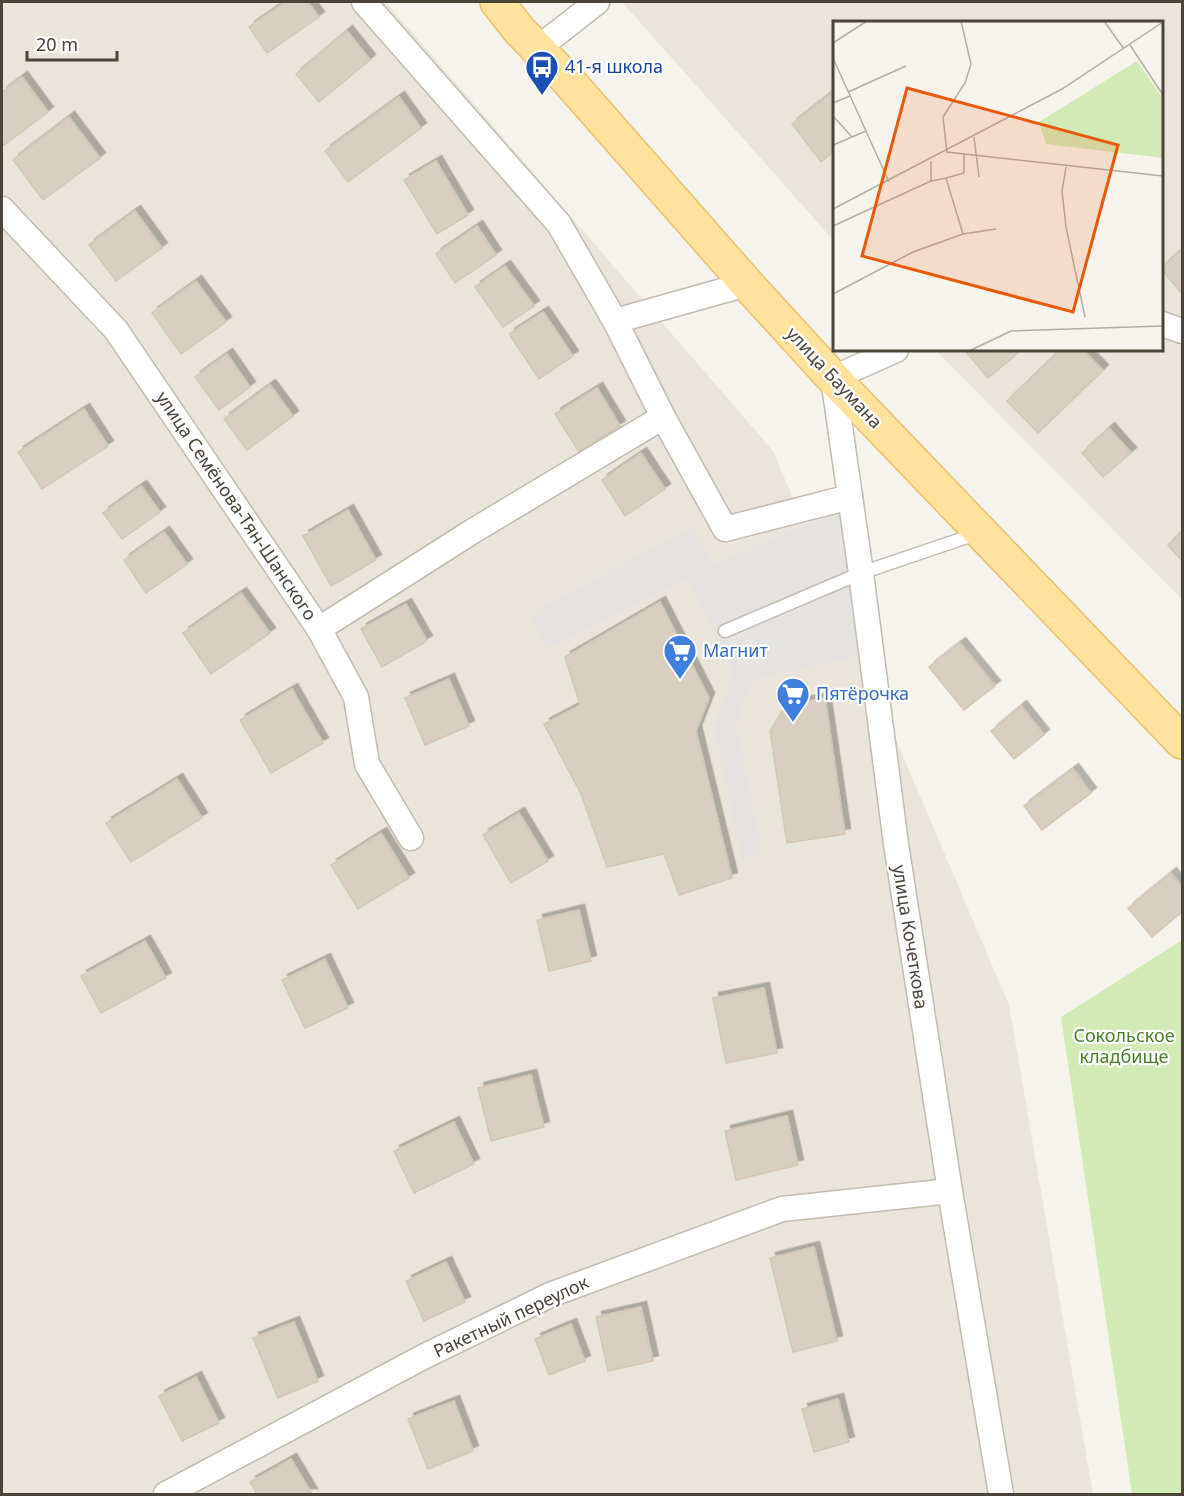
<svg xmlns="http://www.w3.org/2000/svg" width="1184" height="1496" font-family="'Noto Sans',sans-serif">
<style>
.residential{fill:#eae5da}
.green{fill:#d2eab5}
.parking{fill:#e5e3e0}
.building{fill:#d8cfc1;stroke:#d3c7b4;stroke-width:1.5;filter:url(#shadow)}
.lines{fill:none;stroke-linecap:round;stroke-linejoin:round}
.lane-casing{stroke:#c2bbae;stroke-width:15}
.street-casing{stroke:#c2bbae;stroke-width:27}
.primary-casing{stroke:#e6c16a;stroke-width:36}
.lane{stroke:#fff;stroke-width:12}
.street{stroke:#fff;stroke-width:24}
.primary{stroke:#ffe39c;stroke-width:33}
.labels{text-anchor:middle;stroke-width:4.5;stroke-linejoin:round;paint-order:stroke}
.transit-label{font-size:18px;fill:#164399;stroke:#fff;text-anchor:start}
.street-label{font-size:18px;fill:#4b4439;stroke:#fff}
.shop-label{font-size:18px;fill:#366cbe;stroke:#fff;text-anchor:start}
.park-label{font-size:18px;fill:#4a7f2a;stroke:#fff}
.inset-road{fill:none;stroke:#b2ada4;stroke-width:1.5}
.view{fill:#e8590c;fill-opacity:0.15;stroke:#e8590c;stroke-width:3}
.inset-edge{fill:none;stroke:#4b4439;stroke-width:3}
</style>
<defs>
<filter id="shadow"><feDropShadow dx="5.5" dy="-5.5" stdDeviation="0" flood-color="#0004"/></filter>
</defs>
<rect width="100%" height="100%" fill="#f6f3ec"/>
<g class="residential">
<polygon points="2,2 386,2 773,451 1009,1005 1093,1494 2,1494"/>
<polygon points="622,2 1182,2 1182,599 935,350 1162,350 1162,22 834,22 834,241"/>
</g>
<polygon class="green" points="1182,940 1182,1494 1132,1494 1061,1017"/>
<polygon class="parking" points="840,508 860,656 753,679 736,723 762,854 742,859 714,727 733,674 688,578 548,647 530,615 691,527 713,566"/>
<g class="building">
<polygon points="285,2 308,2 319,17 267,53 249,27"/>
<polygon points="347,31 370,60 319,102 296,74"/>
<polygon points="22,77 48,112 4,145 2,141 2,92"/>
<polygon points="834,91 834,151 821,162 792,124"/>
<polygon points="399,97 421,128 348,182 325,151"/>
<polygon points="69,117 100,158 43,200 13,160"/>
<polygon points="436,161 468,215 437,234 404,180"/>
<polygon points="135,211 162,248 116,281 89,245"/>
<polygon points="477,226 496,255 455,283 436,254"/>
<polygon points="1182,249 1182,294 1162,270 1162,267"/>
<polygon points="505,266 534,306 503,327 475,287"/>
<polygon points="196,281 226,322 181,354 152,313"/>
<polygon points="543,312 573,356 539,379 509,334"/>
<polygon points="971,350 1015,350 1018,353 988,378 967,353"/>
<polygon points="1060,350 1083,350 1103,370 1038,433 1007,401"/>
<polygon points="227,354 250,387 219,410 195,377"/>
<polygon points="270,385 293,416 247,450 224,419"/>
<polygon points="597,388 620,426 579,452 555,414"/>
<polygon points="84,409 108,446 42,489 18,452"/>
<polygon points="1109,428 1131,453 1103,477 1082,453"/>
<polygon points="641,453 665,489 625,516 602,480"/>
<polygon points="141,486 160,512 122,539 103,513"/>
<polygon points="348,510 376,560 331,586 303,536"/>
<polygon points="1182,531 1182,561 1168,545"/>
<polygon points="164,532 187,564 146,593 124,560"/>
<polygon points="241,593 270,633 211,674 183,633"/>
<polygon points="660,602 709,698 696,731 732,878 679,895 664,854 607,867 581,794 544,724 580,705 565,657"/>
<polygon points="406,604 427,641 382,667 361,629"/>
<polygon points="960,643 995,686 964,710 929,667"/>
<polygon points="449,679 469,726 425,745 405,698"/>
<polygon points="292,689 323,743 271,773 240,720"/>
<polygon points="825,698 845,834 787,843 770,731 786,705"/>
<polygon points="1021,706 1044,735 1014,759 991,731"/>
<polygon points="1073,769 1091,793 1042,830 1024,806"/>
<polygon points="177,779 202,818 131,862 106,823"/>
<polygon points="519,813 548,861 511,883 483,835"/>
<polygon points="381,833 409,878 358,909 331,865"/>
<polygon points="1171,873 1182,888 1182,912 1152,937 1128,908"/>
<polygon points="579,910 591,961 549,971 537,920"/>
<polygon points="145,941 166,978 101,1013 81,976"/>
<polygon points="325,959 348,1008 305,1028 282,980"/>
<polygon points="764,988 777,1053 726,1063 713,998"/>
<polygon points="531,1075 544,1127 491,1141 478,1088"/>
<polygon points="787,1116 798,1165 736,1180 725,1131"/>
<polygon points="454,1122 474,1164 414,1193 394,1151"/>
<polygon points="814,1247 837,1341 793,1352 770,1258"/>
<polygon points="446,1262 465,1302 424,1321 406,1281"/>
<polygon points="641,1307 653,1361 608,1371 596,1317"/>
<polygon points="294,1322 318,1381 278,1398 253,1338"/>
<polygon points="571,1324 585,1361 549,1375 535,1339"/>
<polygon points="196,1377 219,1423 182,1441 159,1396"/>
<polygon points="838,1399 849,1442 814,1452 802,1409"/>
<polygon points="454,1401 473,1451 428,1469 408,1419"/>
<polygon points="291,1459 312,1494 257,1494 250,1482"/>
</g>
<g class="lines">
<defs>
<polyline id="lane" points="725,631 861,573 979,533"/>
<g id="street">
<polyline points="364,2 559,224 615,321 747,284"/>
<polyline points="537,49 597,2"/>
<polyline points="2,209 116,330 319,629 356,697 367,764 411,838"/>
<polyline points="1162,324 1182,331"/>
<polyline points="896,350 833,378 861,573 896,844 950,1191 1001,1494"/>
<polyline points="663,417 725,529 850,497"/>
<polyline points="319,629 473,531 663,417 615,321"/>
<polyline points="166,1494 423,1357 550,1295 782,1209 950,1191"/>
</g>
<polyline id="primary" points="497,2 520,31 565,77 747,284 833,378 1182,742"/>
</defs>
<use href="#lane" class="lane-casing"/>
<use href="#street" class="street-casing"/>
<use href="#primary" class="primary-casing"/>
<use href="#lane" class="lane"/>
<use href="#street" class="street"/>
<use href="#primary" class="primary"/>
</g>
<defs>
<symbol id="bus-pin" viewBox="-11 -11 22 30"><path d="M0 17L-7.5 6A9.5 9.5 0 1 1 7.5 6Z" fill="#1a4fb4" stroke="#fff"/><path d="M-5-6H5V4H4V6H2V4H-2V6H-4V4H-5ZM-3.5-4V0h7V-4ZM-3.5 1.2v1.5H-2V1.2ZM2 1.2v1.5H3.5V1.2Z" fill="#fff"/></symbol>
<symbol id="supermarket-pin" viewBox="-11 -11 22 30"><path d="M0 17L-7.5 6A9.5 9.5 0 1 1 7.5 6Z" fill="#3f7fe0" stroke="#fff"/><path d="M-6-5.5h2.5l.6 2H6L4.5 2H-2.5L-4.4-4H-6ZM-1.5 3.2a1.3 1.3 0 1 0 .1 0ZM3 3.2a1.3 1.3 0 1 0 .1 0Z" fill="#fff"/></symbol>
</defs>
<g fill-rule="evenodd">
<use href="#bus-pin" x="523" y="48" width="38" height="52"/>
<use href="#supermarket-pin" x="661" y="632" width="38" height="52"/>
<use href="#supermarket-pin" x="774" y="675" width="38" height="52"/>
</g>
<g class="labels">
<g class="transit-label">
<text x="565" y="73">41-я школа</text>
</g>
<g class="street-label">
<text transform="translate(834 378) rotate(47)" y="6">улица Баумана</text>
<text transform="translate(236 506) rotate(56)" y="6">улица Семёнова-Тян-Шанского</text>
<text transform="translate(910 937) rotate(81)" y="6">улица Кочеткова</text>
<text transform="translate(511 1317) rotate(-25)" y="6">Ракетный переулок</text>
</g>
<g class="shop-label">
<text x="703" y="657">Магнит</text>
<text x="816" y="700">Пятёрочка</text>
</g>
<g class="park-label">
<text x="1124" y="1042">Сокольское<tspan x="1124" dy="21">кладбище</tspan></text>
</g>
</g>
<g transform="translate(833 21)">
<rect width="330" height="330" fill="#f6f3ec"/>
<path d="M304 40 330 78V137L213 123 206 101Z" fill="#d2eab5"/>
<path class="inset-road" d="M128 0 138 43 132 62 110 96 114 131 330 155M271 0 291 28M0 22 34 0M297 24 330 74M0 37 56 161M15 71 73 45M0 82 17 75M0 95 19 116M141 116 146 156M0 124 33 110M233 146 229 170 233 206 252 296M113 157 131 152V133M98 160 113 157 130 213M0 188 229 68 330 1M0 205 98 160V140M0 273 80 231 130 213 163 208M136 330 178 310 330 305"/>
<path class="view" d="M74 67 285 124 240 291 29 235Z"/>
<rect width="330" height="330" class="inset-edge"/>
</g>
<rect width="1184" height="1496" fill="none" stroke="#4b4439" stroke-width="6"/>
<path d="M27 51v9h90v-9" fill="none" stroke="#4b4439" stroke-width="3"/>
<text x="36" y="51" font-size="18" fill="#4b4439" stroke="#ffffff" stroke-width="4.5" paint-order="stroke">20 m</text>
</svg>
